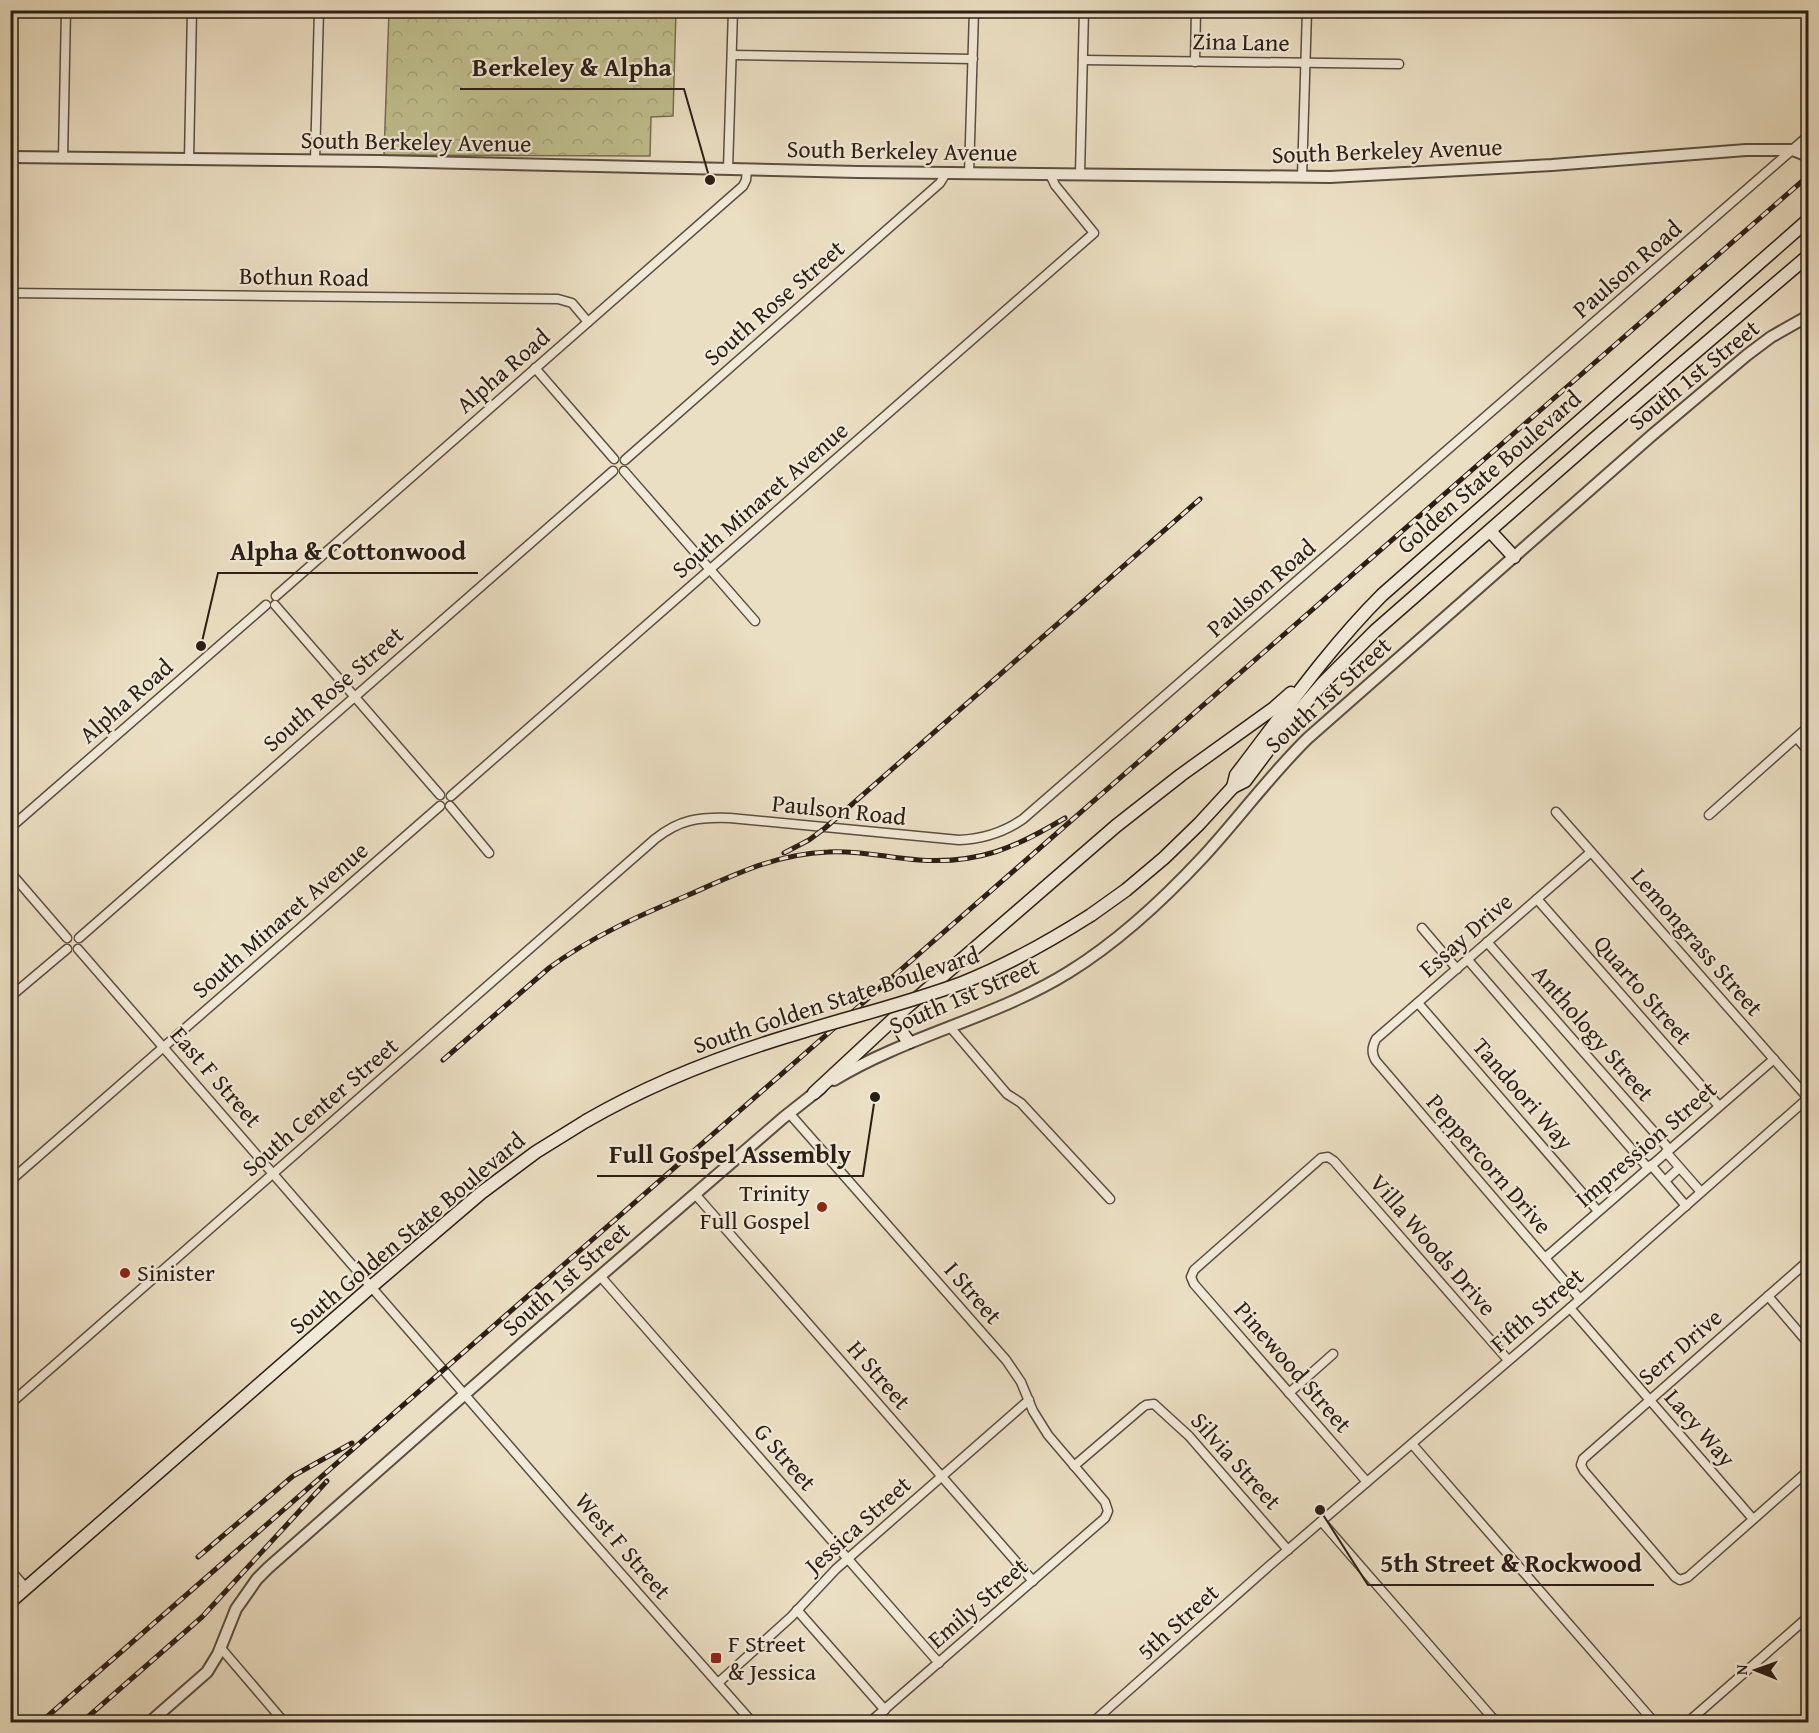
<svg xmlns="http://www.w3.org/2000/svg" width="1819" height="1733" font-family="'Gentium Book Plus',serif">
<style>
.park{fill:url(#park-crowns);stroke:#766e52;stroke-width:1.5}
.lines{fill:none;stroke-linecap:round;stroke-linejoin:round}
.minor-casing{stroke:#5b4e40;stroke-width:11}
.tertiary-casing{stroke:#5b4e40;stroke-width:14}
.secondary-casing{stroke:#2b1e15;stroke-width:15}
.minor{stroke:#f2ead8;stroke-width:8}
.tertiary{stroke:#f2ead8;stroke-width:10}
.secondary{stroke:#f2ead8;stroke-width:12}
.rail-casing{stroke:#2b1e15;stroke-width:5}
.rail{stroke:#f2ead8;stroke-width:3;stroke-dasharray:9;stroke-linecap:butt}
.secondary-bridge-casing{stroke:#2b1e15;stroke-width:15;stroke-linecap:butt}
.secondary-bridge{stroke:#f2ead8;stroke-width:12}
.poi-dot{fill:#8f2418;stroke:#f2ead8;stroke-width:2}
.labels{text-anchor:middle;stroke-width:4.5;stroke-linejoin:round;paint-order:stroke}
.street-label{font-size:24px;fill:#2b1e15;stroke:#f2ead8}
.poi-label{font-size:24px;fill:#2b1e15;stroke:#f2ead8;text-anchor:start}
.leader{fill:none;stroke:#2b1e15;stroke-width:2}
.callout-dot{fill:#2b1e15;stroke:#f2ead8;stroke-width:2}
.callout-label{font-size:26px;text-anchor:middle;font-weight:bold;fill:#2b1e15;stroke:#f2ead8;stroke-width:4.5;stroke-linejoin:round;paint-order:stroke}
</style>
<defs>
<pattern id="park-crowns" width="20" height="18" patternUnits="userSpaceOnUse" patternTransform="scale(1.5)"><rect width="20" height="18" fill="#c0bf8e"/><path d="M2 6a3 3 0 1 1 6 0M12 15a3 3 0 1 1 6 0" fill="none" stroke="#a5a47a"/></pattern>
</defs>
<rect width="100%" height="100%" fill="#ebdfc3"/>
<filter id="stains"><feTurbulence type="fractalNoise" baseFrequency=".00333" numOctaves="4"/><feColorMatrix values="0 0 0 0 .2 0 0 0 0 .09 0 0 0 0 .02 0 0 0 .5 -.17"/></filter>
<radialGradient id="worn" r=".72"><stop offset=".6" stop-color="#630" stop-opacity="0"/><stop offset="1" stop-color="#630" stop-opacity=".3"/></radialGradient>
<polygon class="park" points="389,11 676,11 673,116 651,117 650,156 384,155"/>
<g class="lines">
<defs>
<g id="minor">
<polyline points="732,55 973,59"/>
<polyline points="1083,60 1399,64"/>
<polyline points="1195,62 1196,10"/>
<polyline points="63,158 66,10"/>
<polyline points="189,159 192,10"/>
<polyline points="315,161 319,10"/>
<polyline points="728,169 733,10"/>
<polyline points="969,174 974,10"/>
<polyline points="1080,174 1084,10"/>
<polyline points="1302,177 1307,10"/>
<polyline points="10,293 558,299 572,303 588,322"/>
<polyline points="535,368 614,459"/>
<polyline points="625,460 940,183 946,173"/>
<polyline points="624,471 755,621"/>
<polyline points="276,596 743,186 746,180 747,170"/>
<polyline points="275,605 440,795"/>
<polyline points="1797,738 1808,751"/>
<polyline points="451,796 1094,233 1055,185 1050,174"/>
<polyline points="450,806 489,853"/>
<polyline points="1556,812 1808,1098"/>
<polyline points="1709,815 1808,727"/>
<polyline points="10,828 266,605"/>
<polyline points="10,872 67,938"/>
<polyline points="1537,899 1719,1106"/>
<polyline points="1422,928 1457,969"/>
<polyline points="79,938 613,471"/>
<polyline points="1487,942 1669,1149"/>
<polyline points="78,949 570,1516 752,1722"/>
<polyline points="1468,960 1648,1168"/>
<polyline points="10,997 67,949"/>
<polyline points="1418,1003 1598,1211"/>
<polyline points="950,1027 1007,1094 1021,1103 1110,1199"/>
<polyline points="789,1113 1006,1360 1021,1382 1033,1411 1048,1435 1105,1502 1108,1511 1105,1518 870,1722"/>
<polyline points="1666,1152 1701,1192"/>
<polyline points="1651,1165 1686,1206"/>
<polyline points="10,1181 440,806"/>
<polyline points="1665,1181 1679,1168"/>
<polyline points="695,1194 1033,1581"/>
<polyline points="1545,1258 1774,1059"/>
<polyline points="1808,1261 1583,1459 1581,1465 1584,1471 1675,1577 1680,1580 1688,1577 1808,1471"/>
<polyline points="601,1277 939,1663"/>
<polyline points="1768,1296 1808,1343"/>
<path d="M1580 1299 1376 1061C1371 1053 1372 1047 1376 1039L1591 852"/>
<polyline points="1570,1308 1753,1519"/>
<polyline points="1289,1393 1333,1354"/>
<path d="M10 1404 655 839C680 819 699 817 730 818L959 840C983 839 1003 833 1023 819L1808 136"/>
<polyline points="1412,1444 1654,1722"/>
<polyline points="1074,1466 1143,1407 1146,1405 1154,1404 1189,1436 1288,1550"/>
<polyline points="1367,1482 1194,1284 1191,1277 1194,1270 1321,1158 1328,1157 1334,1161 1508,1360"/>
<polyline points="1322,1522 1496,1722"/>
<polyline points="10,1570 26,1588"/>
<polyline points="797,1610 885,1710"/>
<polyline points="220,1647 284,1722"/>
<polyline points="718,1683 791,1617 836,1569 1029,1400"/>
<polyline points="1093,1722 1269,1566 1570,1308 1808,1098"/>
<polyline points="1688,1722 1808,1617"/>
</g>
<g id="tertiary">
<polyline points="10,157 379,161 858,172 1330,177 1552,165 1746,150 1793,150 1808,156"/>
<path d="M834 1080C908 1035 995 1018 1069 972 1119 941 1163 900 1203 857 1239 818 1270 775 1308 738L1651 436 1747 355 1771 337 1808 316"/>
<polyline points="150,1722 207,1672 218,1654 236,1609 257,1579 268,1568 525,1341 783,1118 821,1088"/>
</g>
<g id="secondary">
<polyline points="1490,531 1514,557"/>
<path d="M1233 787 1236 775C1283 714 1327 650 1382 595L1808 220"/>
<polyline points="1091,915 1126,890 1164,858 1199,824 1233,787 1245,781 1286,726 1324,682 1375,631 1593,440 1808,256"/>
<path d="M900 1013C895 1025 902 1033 909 1042"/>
<polyline points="814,1093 900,1013 1116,826 1181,775 1274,708 1291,693"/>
<polyline points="10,1602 372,1286 481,1193 536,1152 586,1121"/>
</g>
</defs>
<use href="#minor" class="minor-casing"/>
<use href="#tertiary" class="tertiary-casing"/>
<use href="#secondary" class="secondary-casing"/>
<use href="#minor" class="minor"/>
<use href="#tertiary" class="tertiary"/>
<use href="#secondary" class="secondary"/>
<defs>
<g id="rail">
<polyline points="784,853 809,840 825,828 1200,499"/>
<path d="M443 1060 549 968C591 937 638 916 686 896 734 875 775 854 828 852 858 850 889 858 919 860 979 864 1015 848 1065 818"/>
<polyline points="198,1557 293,1476 352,1443"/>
<polyline points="41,1722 1808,176"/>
<polyline points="82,1722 202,1617 327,1481"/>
</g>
</defs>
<use href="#rail" class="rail-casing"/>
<use href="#rail" class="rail"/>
<defs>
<path id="secondary-bridge" d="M586 1121C655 1081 729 1053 805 1031 858 1015 911 1002 962 983 1008 965 1050 941 1091 915"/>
</defs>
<use href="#secondary-bridge" class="secondary-bridge-casing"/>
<use href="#secondary-bridge" class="secondary-bridge"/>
</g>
<g class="poi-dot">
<circle cx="822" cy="1207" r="6"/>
<circle cx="125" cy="1273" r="6"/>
<rect x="710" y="1652" width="12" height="12" rx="3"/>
</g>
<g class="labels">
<g class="street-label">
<text transform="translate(1241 42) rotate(1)" y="8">Zina Lane</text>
<text transform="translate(416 142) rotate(1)" y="8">South Berkeley Avenue</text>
<text transform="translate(902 151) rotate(1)" y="8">South Berkeley Avenue</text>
<text transform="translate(1387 151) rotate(-2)" y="8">South Berkeley Avenue</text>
<text transform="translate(1627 269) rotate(-41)" y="8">Paulson Road</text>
<text transform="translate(304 277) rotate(1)" y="8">Bothun Road</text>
<text transform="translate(774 303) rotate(-41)" y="8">South Rose Street</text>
<text transform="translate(503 371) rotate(-41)" y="8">Alpha Road</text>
<text transform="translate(1694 375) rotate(-39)" y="8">South 1st Street</text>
<text transform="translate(1489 472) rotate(-41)" y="8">Golden State Boulevard</text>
<text transform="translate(760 500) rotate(-41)" y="8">South Minaret Avenue</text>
<text transform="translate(1261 588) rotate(-41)" y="8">Paulson Road</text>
<text transform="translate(333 689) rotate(-41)" y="8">South Rose Street</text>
<text transform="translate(1328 695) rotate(-42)" y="8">South 1st Street</text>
<text transform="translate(126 701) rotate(-41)" y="8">Alpha Road</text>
<text transform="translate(839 810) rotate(6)" y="8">Paulson Road</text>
<text transform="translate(280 920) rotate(-41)" y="8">South Minaret Avenue</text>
<text transform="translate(1466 935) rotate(-41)" y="8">Essay Drive</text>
<text transform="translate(1697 942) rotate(49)" y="8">Lemongrass Street</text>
<text transform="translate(1643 990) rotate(49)" y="8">Quarto Street</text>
<text transform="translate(964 996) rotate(-23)" y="8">South 1st Street</text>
<text transform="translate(836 1000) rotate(-18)" y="8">South Golden State Boulevard</text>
<text transform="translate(1593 1033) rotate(49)" y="8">Anthology Street</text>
<text transform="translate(216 1077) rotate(49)" y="8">East F Street</text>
<text transform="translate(1523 1094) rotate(49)" y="8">Tandoori Way</text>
<text transform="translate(320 1107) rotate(-41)" y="8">South Center Street</text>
<text transform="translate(1646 1144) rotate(-41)" y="8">Impression Street</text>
<text transform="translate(1489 1164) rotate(49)" y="8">Peppercorn Drive</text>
<text transform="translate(407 1233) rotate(-40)" y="8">South Golden State Boulevard</text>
<text transform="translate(1433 1245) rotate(49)" y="8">Villa Woods Drive</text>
<text transform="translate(566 1279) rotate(-41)" y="8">South 1st Street</text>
<text transform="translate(973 1293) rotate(49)" y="8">I Street</text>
<text transform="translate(1537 1310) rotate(-41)" y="8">Fifth Street</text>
<text transform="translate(1680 1347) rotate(-41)" y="8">Serr Drive</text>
<text transform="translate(1293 1367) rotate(49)" y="8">Pinewood Street</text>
<text transform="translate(879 1375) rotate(49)" y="8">H Street</text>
<text transform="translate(1700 1428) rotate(49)" y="8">Lacy Way</text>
<text transform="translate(785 1457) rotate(49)" y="8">G Street</text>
<text transform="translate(1236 1461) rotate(48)" y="8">Silvia Street</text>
<text transform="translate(858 1525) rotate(-42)" y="8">Jessica Street</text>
<text transform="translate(623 1546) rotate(49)" y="8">West F Street</text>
<text transform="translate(978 1603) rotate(-41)" y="8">Emily Street</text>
<text transform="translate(1178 1622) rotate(-42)" y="8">5th Street</text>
</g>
<g class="poi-label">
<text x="810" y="1201" text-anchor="end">Trinity<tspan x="810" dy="28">Full Gospel</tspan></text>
<text x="137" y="1281">Sinister</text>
<text x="728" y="1652">F Street<tspan x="728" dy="28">&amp; Jessica</tspan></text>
</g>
</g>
<path class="leader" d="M710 180L684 89H460M201 646L218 573H478M875 1097L863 1176H597M1320 1510L1368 1585H1654"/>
<g class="callout-dot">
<circle cx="710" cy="180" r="6"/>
<circle cx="201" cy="646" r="6"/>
<circle cx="875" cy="1097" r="6"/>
<circle cx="1320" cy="1510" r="6"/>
</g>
<g class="callout-label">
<text x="572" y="76">Berkeley &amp; Alpha</text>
<text x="348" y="560">Alpha &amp; Cottonwood</text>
<text x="730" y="1163">Full Gospel Assembly</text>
<text x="1511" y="1572">5th Street &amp; Rockwood</text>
</g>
<rect width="1819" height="1733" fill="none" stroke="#ebdfc3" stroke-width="36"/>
<rect x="12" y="12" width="1795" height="1709" fill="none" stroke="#2b1e15" stroke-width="3"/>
<rect x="18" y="18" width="1783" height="1697" fill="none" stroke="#2b1e15" stroke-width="1.5"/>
<g transform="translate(1756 1670) rotate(271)" stroke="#f2ead8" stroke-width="4.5" paint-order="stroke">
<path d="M0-4.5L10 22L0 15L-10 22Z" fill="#2b1e15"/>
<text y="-9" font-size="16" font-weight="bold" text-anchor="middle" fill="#2b1e15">N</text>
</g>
<rect width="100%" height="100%" filter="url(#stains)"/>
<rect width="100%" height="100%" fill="url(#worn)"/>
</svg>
